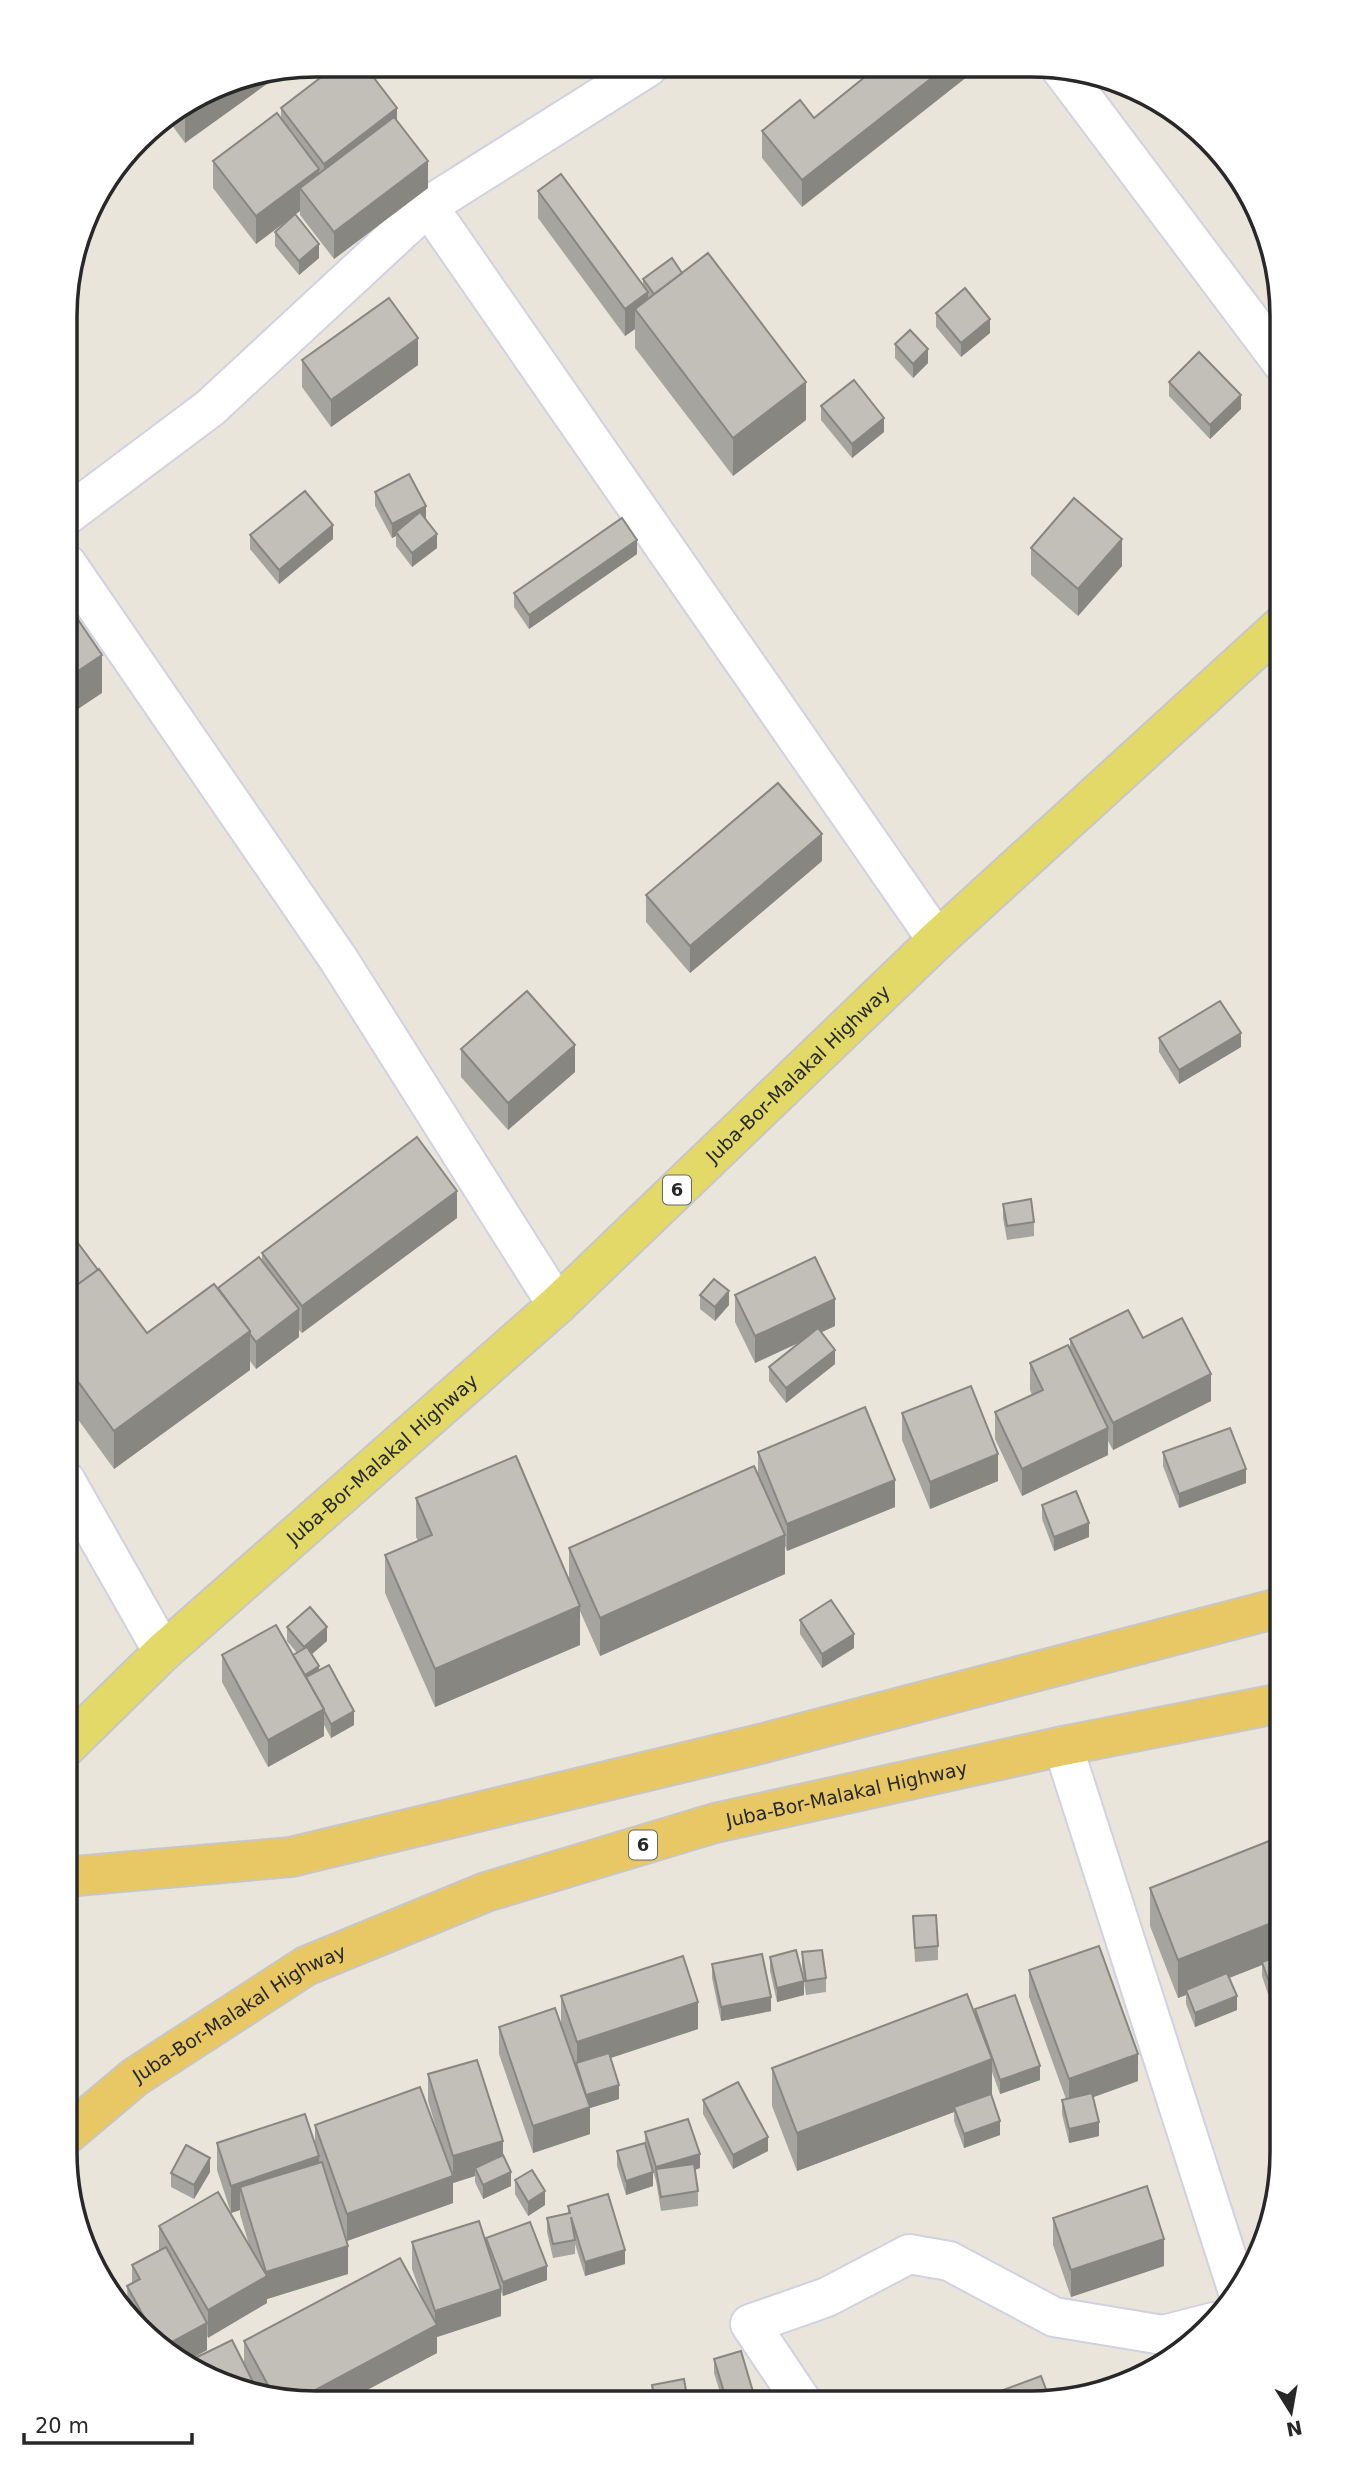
<svg xmlns="http://www.w3.org/2000/svg" width="1347" height="2468" font-family="'DejaVu Sans',sans-serif">
<style>
.lines{fill:none;stroke-linecap:round;stroke-linejoin:round}
.minor-casing{stroke:#d1d1e0;stroke-width:42}
.primary-casing{stroke:#c7c7c7;stroke-width:42}
.trunk-casing{stroke:#c7c7c7;stroke-width:42}
.minor{stroke:#fff;stroke-width:38}
.primary{stroke:#e2d968;stroke-width:38}
.trunk{stroke:#e8c765;stroke-width:38}
.wall{fill:#a6a49e}
.shaded-wall{fill:#878681}
.building{fill:#c1bfb8;stroke:#878681;stroke-width:2}
.labels{text-anchor:middle;stroke-width:7;stroke-linejoin:round;paint-order:stroke}
.shield{fill:#fff;stroke:#686868;stroke-width:2}
.shield-label{font-size:18px;font-weight:bold;fill:#282828}
.street-label{font-size:19px;fill:#282828;stroke:#fff}
.rim{fill:none;stroke:#282828;stroke-width:3.5}
</style>
<rect width="100%" height="100%" fill="#e9e5db"/>
<g class="lines">
<defs>
<g id="minor">
<polyline points="1061,69 1282,363"/>
<polyline points="428,206 937,940"/>
<polyline points="67,515 210,408 428,206 648,67"/>
<polyline points="67,564 339,960 557,1305"/>
<polyline points="66,1481 163,1652"/>
<polyline points="1063,1746 1238,2292"/>
<polyline points="803,2403 750,2324 827,2297 909,2254 949,2261 1054,2317 1163,2335 1214,2322"/>
</g>
<g id="primary">
<path id="s1" d="M65 1748 163 1652 557 1305 937 940 1282 625"/>
</g>
<g id="trunk">
<polyline points="65,1877 291,1857 756,1745 1282,1607"/>
<path id="s2" d="M65 2136 135 2077 306 1966 486 1892 715 1823 1063 1746 1282 1703"/>
</g>
</defs>
<use href="#minor" class="minor-casing"/>
<use href="#primary" class="primary-casing"/>
<use href="#trunk" class="trunk-casing"/>
<use href="#minor" class="minor"/>
<use href="#primary" class="primary"/>
<use href="#trunk" class="trunk"/>
</g>
<g class="wall">
<polygon points="436,66 458,66 443,75"/>
<polygon points="220,84 185,143 166,117"/>
<polygon points="281,108 397,121 428,188 334,259 300,215 300,211 295,214 319,258 299,275 275,246 275,232 294,215 256,244 213,188 213,161 281,118"/>
<polygon points="814,118 802,207 762,158 762,131"/>
<polygon points="538,191 643,285 643,279 682,273 806,420 733,476 635,348 635,329 625,336 538,218"/>
<polygon points="936,313 990,333 961,357 936,327"/>
<polygon points="895,344 928,363 913,378 895,358"/>
<polygon points="302,360 418,365 331,427 302,387"/>
<polygon points="1169,382 1241,409 1210,439 1169,396"/>
<polygon points="821,406 884,432 852,458 821,420"/>
<polygon points="375,492 426,519 437,548 412,567 396,546 396,536 392,538 375,506"/>
<polygon points="250,535 333,539 279,584 250,549"/>
<polygon points="1031,548 1122,566 1078,616 1031,575"/>
<polygon points="637,554 529,629 514,607 514,593"/>
<polygon points="822,861 690,973 646,922 646,895"/>
<polygon points="1159,1038 1241,1047 1179,1084 1159,1052"/>
<polygon points="461,1049 575,1072 508,1130 461,1077"/>
<polygon points="1003,1204 1034,1222 1034,1236 1007,1240 1003,1218"/>
<polygon points="457,1218 302,1333 299,1330 299,1337 256,1369 250,1361 250,1370 114,1469 66,1403 66,1227 98,1270 147,1333 262,1261 262,1253"/>
<polygon points="700,1295 729,1305 715,1321 700,1309"/>
<polygon points="735,1295 835,1326 821,1332 835,1364 786,1403 769,1381 769,1367 802,1341 755,1363 735,1322"/>
<polygon points="1143,1338 1211,1401 1113,1450 1108,1441 1108,1455 1022,1496 995,1439 995,1412 1032,1395 1030,1390 1030,1363 1070,1349 1070,1339"/>
<polygon points="902,1413 998,1481 930,1509 902,1440"/>
<polygon points="758,1452 895,1507 787,1551 785,1546 785,1574 600,1656 580,1611 580,1645 435,1707 385,1593 385,1555 418,1541 416,1537 416,1498 569,1580 569,1548 758,1476"/>
<polygon points="1163,1452 1246,1483 1179,1508 1163,1466"/>
<polygon points="1042,1505 1089,1537 1054,1551 1042,1519"/>
<polygon points="800,1620 854,1648 822,1668 800,1634"/>
<polygon points="287,1627 327,1641 312,1654 319,1671 354,1725 331,1738 324,1725 324,1736 268,1767 222,1682 222,1655 293,1655 297,1653 287,1641"/>
<polygon points="1282,1836 1282,1989 1268,1994 1262,1976 1262,1965 1229,1978 1237,2010 1195,2027 1186,2004 1186,1995 1178,1998 1150,1926 1150,1888"/>
<polygon points="913,1916 938,1946 938,1960 915,1962"/>
<polygon points="802,1952 826,1978 826,1992 806,1995 802,1966"/>
<polygon points="770,1957 804,1995 777,2002 770,1971"/>
<polygon points="712,1964 771,2011 721,2021 712,1978"/>
<polygon points="1029,1970 1138,2081 1093,2097 1099,2136 1069,2143 1062,2114 1062,2100 1066,2099 1029,1997"/>
<polygon points="561,1996 698,2029 611,2058 619,2099 590,2108 590,2134 533,2153 499,2054 499,2027 561,2023"/>
<polygon points="975,2009 1040,2080 1000,2094 992,2072 992,2096 1000,2135 964,2148 954,2121 954,2112 797,2171 772,2106 772,2068 975,2014"/>
<polygon points="428,2074 503,2155 511,2186 483,2199 475,2182 475,2176 453,2183 453,2181 453,2203 347,2241 341,2223 348,2274 267,2299 267,2303 207,2337 207,2350 187,2361 163,2351 128,2314 127,2286 132,2283 132,2265 159,2250 159,2226 250,2248 240,2214 240,2210 231,2213 217,2170 217,2143 315,2144 315,2125 443,2151 428,2101"/>
<polygon points="703,2100 768,2151 733,2169 703,2114"/>
<polygon points="645,2132 700,2168 695,2170 698,2191 698,2206 661,2211 656,2181 652,2168 653,2186 626,2195 617,2166 617,2151 645,2145"/>
<polygon points="210,2172 194,2199 171,2187 171,2173"/>
<polygon points="515,2180 545,2205 528,2216 515,2194"/>
<polygon points="568,2206 625,2264 585,2276 575,2244 575,2254 553,2258 547,2232 547,2218 568,2214"/>
<polygon points="1271,2214 1267,2233 1266,2215"/>
<polygon points="1053,2218 1164,2266 1071,2297 1053,2245"/>
<polygon points="486,2238 547,2280 503,2296 501,2292 501,2316 437,2337 437,2353 350,2399 282,2401 187,2362 244,2364 244,2341 422,2297 412,2269 412,2242 486,2241"/>
<polygon points="714,2359 756,2402 723,2402 714,2373"/>
<polygon points="652,2385 688,2402 652,2402"/>
<polygon points="1003,2390 1031,2403 1003,2403"/>
</g>
<g class="shaded-wall">
<polygon points="443,66 458,66 443,75"/>
<polygon points="943,69 977,69 802,207 802,180"/>
<polygon points="285,71 185,143 185,106 220,84"/>
<polygon points="397,108 397,135 324,191 324,164"/>
<polygon points="428,161 428,188 334,259 334,232"/>
<polygon points="319,169 319,196 300,188 300,211 256,244 256,216"/>
<polygon points="319,244 319,258 299,275 299,261"/>
<polygon points="648,292 648,319 635,309 635,329 625,336 625,309"/>
<polygon points="990,319 990,333 961,357 961,343"/>
<polygon points="418,338 418,365 331,427 331,400"/>
<polygon points="928,349 928,363 913,378 913,364"/>
<polygon points="806,382 806,420 733,476 733,438"/>
<polygon points="1241,395 1241,409 1210,439 1210,425"/>
<polygon points="884,418 884,432 852,458 852,444"/>
<polygon points="426,506 426,520 396,532 396,536 392,538 392,524"/>
<polygon points="333,525 333,539 279,584 279,570"/>
<polygon points="437,534 437,548 412,567 412,553"/>
<polygon points="1122,539 1122,566 1078,616 1078,589"/>
<polygon points="637,540 637,554 529,629 529,615"/>
<polygon points="102,655 102,693 66,717 66,679"/>
<polygon points="822,834 822,861 690,973 690,946"/>
<polygon points="1241,1033 1241,1047 1179,1084 1179,1070"/>
<polygon points="575,1045 575,1072 508,1130 508,1103"/>
<polygon points="457,1191 457,1218 302,1333 302,1306"/>
<polygon points="729,1291 729,1305 715,1321 715,1307"/>
<polygon points="835,1299 835,1326 755,1363 755,1336"/>
<polygon points="299,1309 299,1337 256,1369 256,1342"/>
<polygon points="250,1331 250,1370 114,1469 114,1431"/>
<polygon points="835,1350 835,1364 786,1403 786,1388"/>
<polygon points="1211,1374 1211,1401 1113,1450 1113,1423"/>
<polygon points="1108,1428 1108,1455 1022,1496 1022,1469"/>
<polygon points="998,1454 998,1481 930,1509 930,1482"/>
<polygon points="1246,1469 1246,1483 1179,1508 1179,1494"/>
<polygon points="895,1480 895,1507 787,1551 787,1524"/>
<polygon points="1089,1523 1089,1537 1054,1551 1054,1537"/>
<polygon points="785,1535 785,1574 600,1656 600,1618"/>
<polygon points="580,1606 580,1645 435,1707 435,1669"/>
<polygon points="327,1627 327,1641 304,1661 304,1647"/>
<polygon points="854,1634 854,1648 822,1668 822,1654"/>
<polygon points="319,1666 319,1680 310,1685 304,1675"/>
<polygon points="324,1709 324,1736 268,1767 268,1740"/>
<polygon points="354,1711 354,1725 331,1738 331,1724"/>
<polygon points="1282,1919 1282,1958 1262,1962 1262,1965 1188,1994 1186,1990 1186,1995 1178,1998 1178,1960"/>
<polygon points="1282,1975 1282,1989 1268,1994 1268,1979"/>
<polygon points="804,1981 804,1995 777,2002 777,1988"/>
<polygon points="1237,1996 1237,2010 1195,2027 1195,2013"/>
<polygon points="771,1997 771,2011 721,2021 721,2007"/>
<polygon points="698,2002 698,2029 577,2069 577,2042"/>
<polygon points="1138,2054 1138,2081 1069,2106 1069,2079"/>
<polygon points="992,2059 992,2097 954,2107 954,2112 797,2171 797,2133"/>
<polygon points="1040,2066 1040,2080 1000,2094 1000,2080"/>
<polygon points="619,2085 619,2099 590,2108 590,2134 533,2153 533,2126 586,2095"/>
<polygon points="1000,2121 1000,2135 964,2148 964,2134"/>
<polygon points="1099,2122 1099,2136 1069,2143 1069,2129"/>
<polygon points="768,2137 768,2151 733,2169 733,2155"/>
<polygon points="503,2141 503,2168 475,2168 475,2176 453,2183 453,2156"/>
<polygon points="700,2154 700,2168 658,2181 656,2169 656,2182 656,2167"/>
<polygon points="319,2156 319,2183 240,2187 240,2210 231,2213 231,2186"/>
<polygon points="210,2158 210,2172 194,2199 194,2185"/>
<polygon points="511,2172 511,2186 483,2199 483,2185"/>
<polygon points="653,2172 653,2186 626,2195 626,2181"/>
<polygon points="453,2176 453,2203 347,2241 347,2214"/>
<polygon points="545,2191 545,2205 528,2216 528,2202"/>
<polygon points="1164,2239 1164,2266 1071,2297 1071,2270"/>
<polygon points="348,2246 348,2274 267,2299 267,2303 208,2338 208,2310 266,2277 266,2272"/>
<polygon points="625,2250 625,2264 585,2276 585,2262"/>
<polygon points="547,2266 547,2280 503,2296 503,2282"/>
<polygon points="501,2289 501,2316 437,2337 437,2353 346,2401 295,2401 435,2326 435,2311"/>
<polygon points="207,2323 207,2350 187,2361 161,2350 161,2348"/>
</g>
<g class="building">
<polygon points="337,65 364,65 397,108 324,164 281,108"/>
<polygon points="876,68 943,69 802,180 762,131 800,100 814,118"/>
<polygon points="277,113 319,169 256,216 213,161"/>
<polygon points="394,117 428,161 334,232 300,188"/>
<polygon points="561,174 648,292 625,309 538,191"/>
<polygon points="295,214 319,244 299,261 275,232"/>
<polygon points="708,253 806,382 733,438 635,309"/>
<polygon points="672,258 682,273 654,294 643,279"/>
<polygon points="965,288 990,319 961,343 936,313"/>
<polygon points="389,298 418,338 331,400 302,360"/>
<polygon points="910,330 928,349 913,364 895,344"/>
<polygon points="1199,352 1241,395 1210,425 1169,382"/>
<polygon points="854,380 884,418 852,444 821,406"/>
<polygon points="409,474 426,506 392,524 375,492"/>
<polygon points="305,491 333,525 279,570 250,535"/>
<polygon points="1074,498 1122,539 1078,589 1031,548"/>
<polygon points="420,512 437,534 412,553 396,532"/>
<polygon points="622,518 637,540 529,615 514,593"/>
<polygon points="66,602 102,655 66,679"/>
<polygon points="778,783 822,834 690,946 646,895"/>
<polygon points="527,991 575,1045 508,1103 461,1049"/>
<polygon points="1220,1001 1241,1033 1179,1070 1159,1038"/>
<polygon points="417,1137 457,1191 302,1306 262,1253"/>
<polygon points="1031,1199 1034,1222 1007,1226 1003,1204"/>
<polygon points="66,1227 98,1270 66,1293"/>
<polygon points="259,1257 299,1309 256,1342 250,1334 250,1331 218,1288"/>
<polygon points="815,1257 835,1299 755,1336 735,1295"/>
<polygon points="99,1269 147,1333 214,1284 250,1331 114,1431 66,1365 66,1293"/>
<polygon points="714,1279 729,1291 715,1307 700,1295"/>
<polygon points="1128,1310 1143,1338 1182,1318 1211,1374 1113,1423 1070,1339"/>
<polygon points="818,1328 835,1350 786,1388 769,1367"/>
<polygon points="1068,1345 1108,1428 1022,1469 995,1412 1043,1390 1030,1363"/>
<polygon points="971,1386 998,1454 930,1482 902,1413"/>
<polygon points="865,1407 895,1480 787,1524 758,1452"/>
<polygon points="1230,1428 1246,1469 1179,1494 1163,1452"/>
<polygon points="516,1456 580,1606 435,1669 385,1555 432,1535 416,1498"/>
<polygon points="754,1466 785,1535 600,1618 569,1548"/>
<polygon points="1076,1491 1089,1523 1054,1537 1042,1505"/>
<polygon points="831,1600 854,1634 822,1654 800,1620"/>
<polygon points="310,1607 327,1627 304,1647 287,1627"/>
<polygon points="276,1625 324,1709 268,1740 222,1655"/>
<polygon points="307,1647 319,1666 305,1675 293,1655"/>
<polygon points="329,1665 354,1711 331,1724 324,1711 324,1709 306,1677"/>
<polygon points="1282,1836 1282,1919 1178,1960 1150,1888"/>
<polygon points="936,1915 938,1946 915,1948 913,1916"/>
<polygon points="1099,1946 1138,2054 1069,2079 1029,1970"/>
<polygon points="796,1950 804,1981 777,1988 770,1957"/>
<polygon points="822,1950 826,1978 806,1981 802,1952"/>
<polygon points="762,1954 771,1997 721,2007 712,1964"/>
<polygon points="1282,1955 1282,1975 1268,1979 1262,1962"/>
<polygon points="683,1956 698,2002 577,2042 561,1996"/>
<polygon points="1227,1973 1237,1996 1195,2013 1186,1990"/>
<polygon points="967,1994 992,2059 797,2133 772,2068"/>
<polygon points="1015,1995 1040,2066 1000,2080 975,2009"/>
<polygon points="555,2008 590,2107 533,2126 499,2027"/>
<polygon points="609,2053 619,2085 586,2095 576,2063"/>
<polygon points="477,2060 503,2141 453,2156 428,2074"/>
<polygon points="738,2082 768,2137 733,2155 703,2100"/>
<polygon points="420,2087 453,2176 347,2214 315,2125"/>
<polygon points="1092,2093 1099,2122 1069,2129 1062,2100"/>
<polygon points="991,2094 1000,2121 964,2134 954,2107"/>
<polygon points="305,2114 319,2156 231,2186 217,2143"/>
<polygon points="688,2119 700,2154 656,2167 645,2132"/>
<polygon points="645,2143 653,2172 626,2181 617,2151"/>
<polygon points="186,2145 210,2158 194,2185 171,2173"/>
<polygon points="503,2155 511,2172 483,2185 475,2168"/>
<polygon points="322,2162 348,2246 266,2272 240,2187"/>
<polygon points="694,2164 698,2191 661,2197 656,2169"/>
<polygon points="532,2170 545,2191 528,2202 515,2180"/>
<polygon points="1147,2186 1164,2239 1071,2270 1053,2218"/>
<polygon points="218,2192 267,2276 208,2310 159,2226"/>
<polygon points="608,2194 625,2250 585,2262 571,2217 575,2240 553,2244 547,2218 570,2213 568,2206"/>
<polygon points="1271,2214 1269,2225 1266,2215"/>
<polygon points="479,2221 501,2289 435,2311 412,2242"/>
<polygon points="530,2222 547,2266 503,2282 486,2238"/>
<polygon points="166,2247 207,2323 161,2348 127,2286 140,2279 132,2265"/>
<polygon points="400,2258 437,2325 295,2401 282,2401 275,2398 244,2341"/>
<polygon points="232,2340 257,2390 187,2362"/>
<polygon points="741,2351 756,2402 727,2402 714,2359"/>
<polygon points="1041,2376 1050,2400 1031,2403 1008,2403 1003,2390"/>
<polygon points="684,2379 688,2402 655,2402 652,2385"/>
<polygon points="969,2392 980,2397 984,2403 943,2403 945,2399 956,2393"/>
<polygon points="347,2393 351,2401 327,2401"/>
</g>
<g class="labels">
<g class="shield">
<rect x="663" y="1175.5" width="28" height="29" rx="5"/>
<rect x="629" y="1830.5" width="28" height="29" rx="5"/>
</g>
<g class="shield-label">
<text x="677" y="1196">6</text>
<text x="643" y="1851">6</text>
</g>
<g class="street-label">
<text dy="7" stroke="none"><textPath href="#s1" startOffset="996">Juba-Bor-Malakal Highway</textPath></text>
<text dy="7" stroke="none"><textPath href="#s1" startOffset="429">Juba-Bor-Malakal Highway</textPath></text>
<text dy="7" stroke="none"><textPath href="#s2" startOffset="864">Juba-Bor-Malakal Highway</textPath></text>
<text dy="7" stroke="none"><textPath href="#s2" startOffset="214">Juba-Bor-Malakal Highway</textPath></text>
</g>
</g>
<path d="M0 0H1347V2468H0ZM316 77H1031A239 239 0 0 1 1270 316V2152A239 239 0 0 1 1031 2391H316A239 239 0 0 1 77 2152V316A239 239 0 0 1 316 77Z" fill="#fff" fill-rule="evenodd"/>
<path class="rim" d="M316 77H1031A239 239 0 0 1 1270 316V2152A239 239 0 0 1 1031 2391H316A239 239 0 0 1 77 2152V316A239 239 0 0 1 316 77Z"/>
<g transform="translate(1291 2412) rotate(169)" stroke="#ffffff" stroke-width="5" paint-order="stroke">
<path d="M0-5L12 26L0 18L-12 26Z" fill="#282828"/>
<text y="-10" font-size="19" font-weight="bold" text-anchor="middle" fill="#282828">N</text>
</g>
<path d="M24 2433v10h168v-10" fill="none" stroke="#282828" stroke-width="3.5"/>
<text x="35" y="2433" font-size="21" fill="#282828" stroke="#ffffff" stroke-width="5" paint-order="stroke">20 m</text>
</svg>
